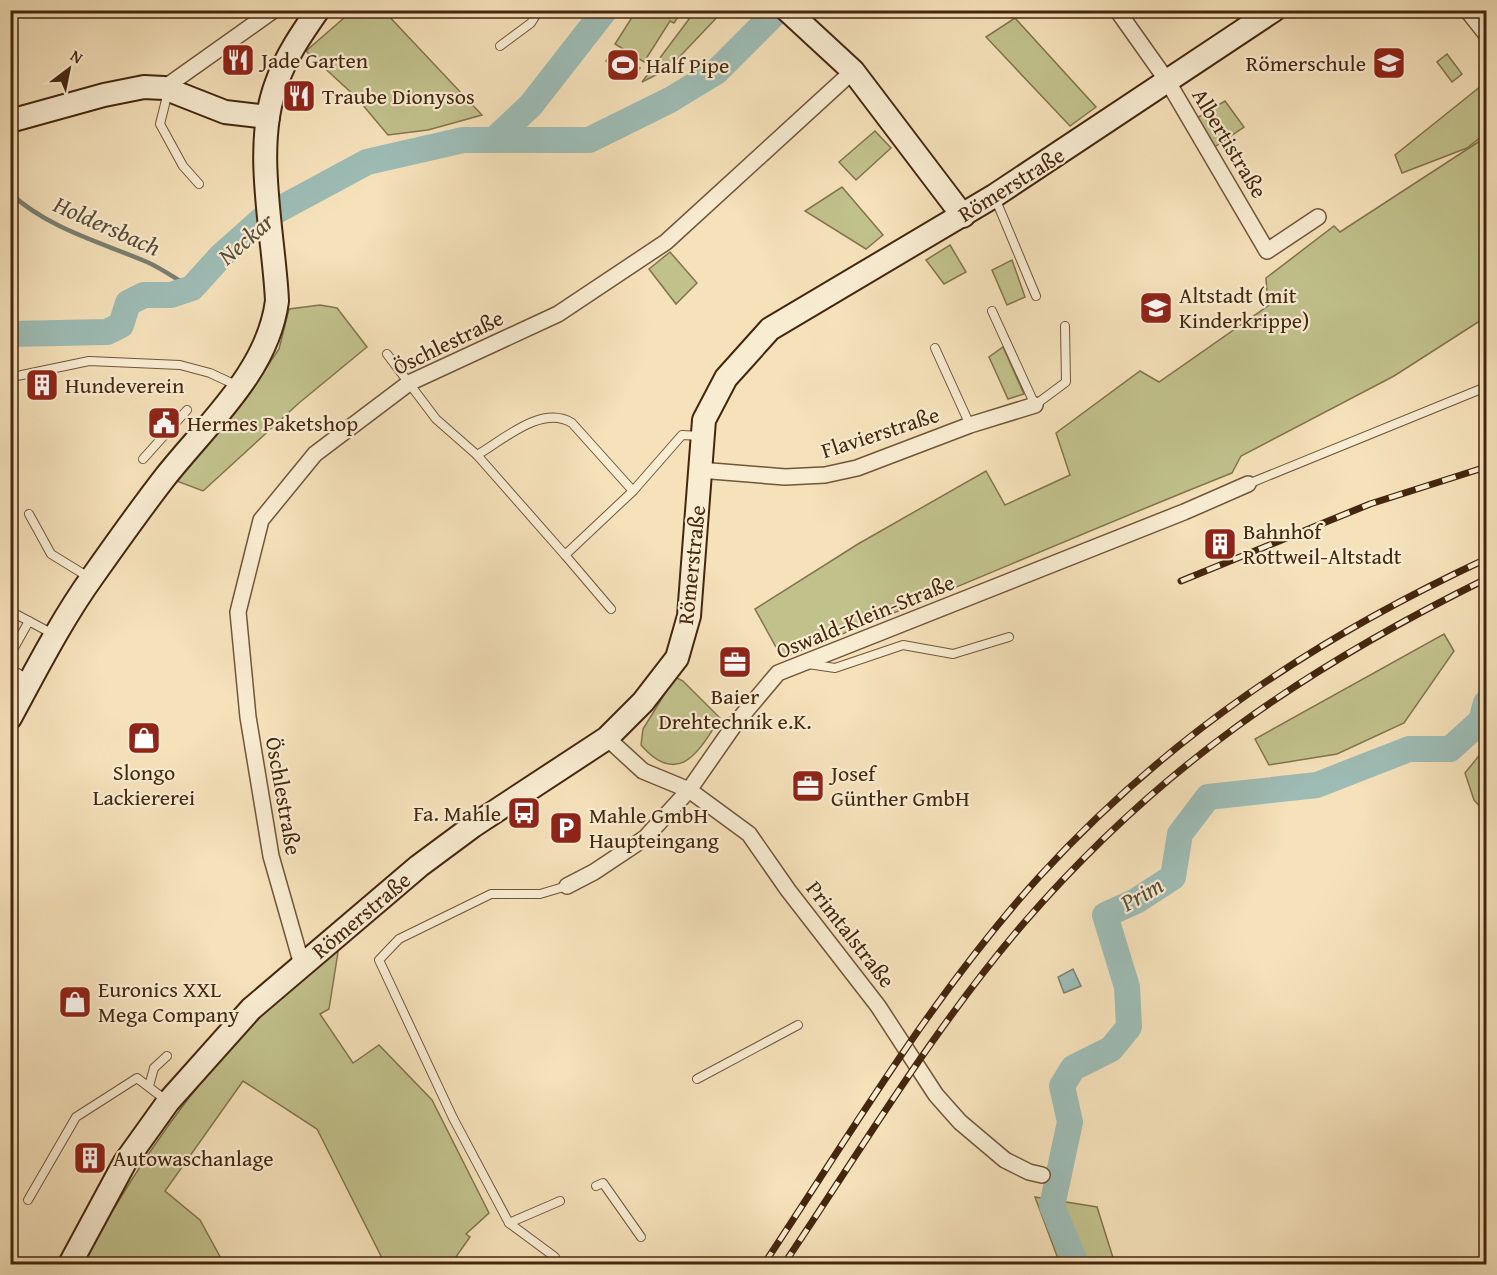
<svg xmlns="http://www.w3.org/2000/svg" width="1497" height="1275" font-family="'Gentium Book Plus',serif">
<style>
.green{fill:#c1c18c;stroke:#83744d;stroke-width:1.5}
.water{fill:#9dbcb5;stroke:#7a8072;stroke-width:1.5}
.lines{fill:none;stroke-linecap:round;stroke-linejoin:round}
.stream{stroke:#7a8072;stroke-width:4.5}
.river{stroke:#9dbcb5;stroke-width:26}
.lane-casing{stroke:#715639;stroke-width:10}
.street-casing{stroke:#715639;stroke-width:18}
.secondary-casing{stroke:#45270e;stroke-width:26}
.lane{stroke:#f8ecd2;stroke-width:8}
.street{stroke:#f8ecd2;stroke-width:15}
.secondary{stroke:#f8ecd2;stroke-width:22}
.rail-casing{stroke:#45270e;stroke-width:7}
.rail{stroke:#f8ecd2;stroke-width:4.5;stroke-dasharray:14;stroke-linecap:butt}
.labels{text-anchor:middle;stroke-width:4.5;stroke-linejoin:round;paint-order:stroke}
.poi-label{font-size:22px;fill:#45270e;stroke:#f8ecd2;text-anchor:start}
.street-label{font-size:22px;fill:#45270e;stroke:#f8ecd2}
.water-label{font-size:24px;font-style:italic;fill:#5b4c38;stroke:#f8ecd2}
</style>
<rect width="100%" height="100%" fill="#f5e1ba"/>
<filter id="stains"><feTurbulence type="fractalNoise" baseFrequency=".00333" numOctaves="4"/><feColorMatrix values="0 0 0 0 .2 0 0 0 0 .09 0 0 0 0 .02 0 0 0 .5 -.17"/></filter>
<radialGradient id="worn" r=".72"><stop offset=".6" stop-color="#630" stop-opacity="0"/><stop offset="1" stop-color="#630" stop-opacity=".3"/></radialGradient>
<g class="green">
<polygon points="352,11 384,11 482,115 428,130 388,135 356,97 306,51"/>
<polygon points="636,11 682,11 674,23 670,21 644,62 615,44"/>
<polygon points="695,11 723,11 668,69 642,82"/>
<polygon points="1015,18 1096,107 1070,126 986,37"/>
<polygon points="613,50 640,68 633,79 606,61"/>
<polygon points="1447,54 1462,74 1452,82 1437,62"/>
<polygon points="1486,82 1486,133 1467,148 1402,173 1395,155"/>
<polygon points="1225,101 1244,127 1213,148 1192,121"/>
<polygon points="875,131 891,148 856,180 839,162"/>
<path d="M1486 137V317L1394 376 1241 456 1232 473C1081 533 933 599 782 658L755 609 858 544 986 471 1005 505 1070 475 1056 433 1140 371 1159 382 1272 303 1267 292 1266 278 1334 226 1340 232Z"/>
<polygon points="842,187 883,235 866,249 805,211"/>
<polygon points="950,245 966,272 944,284 926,260"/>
<polygon points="670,252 697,283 676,304 649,269"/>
<polygon points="1012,260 1025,297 1007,305 992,270"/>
<polygon points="320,305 337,308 367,347 299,403 203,491 174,480 252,389 279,349 289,309"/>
<polygon points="1003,347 1024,394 1008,399 989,357"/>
<polygon points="1444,634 1454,651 1404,723 1337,754 1269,765 1255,739"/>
<path d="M675 677 683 681 720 718C699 752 678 788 641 745L643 729Z"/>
<polygon points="1486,747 1486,813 1474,800 1465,773"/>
<path d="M338 952 329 1009 320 1014 353 1063 379 1045 432 1100 489 1213 466 1234 470 1237 451 1264H385L317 1129 243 1081 165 1191 200 1220 224 1264H82C122 1191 167 1121 222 1057 253 1020 292 988 327 955Z"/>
<polygon points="1035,1197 1097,1207 1115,1264 1060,1264"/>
</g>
<polygon class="water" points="1073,969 1081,986 1064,993 1058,977"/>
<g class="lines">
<path class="stream" d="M10 193C49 229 100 242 147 262 163 269 177 280 192 288"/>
<g class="river">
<polyline points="496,138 531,105 605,10"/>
<polyline points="10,334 107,332 121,325 128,303 144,295 171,295 192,288 221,256 265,217 367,162 463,140 589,140 670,100 716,72 778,10"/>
<polyline points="1076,1264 1052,1206 1070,1122 1062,1086 1073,1068 1111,1049 1129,1027 1127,987 1105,915 1136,901 1173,877 1180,834 1208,797 1317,785 1409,749 1450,749 1481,721 1486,703"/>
</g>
<defs>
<g id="lane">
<polyline points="500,46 531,23 539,10"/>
<polyline points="168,92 160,124 183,166 199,184"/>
<polyline points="995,198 1036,296"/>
<polyline points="992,311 1035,405 1066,382 1065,326"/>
<polyline points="935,348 970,425"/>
<polyline points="387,354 436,419 477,455 565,555 633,491 682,435 701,436"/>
<polyline points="17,376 89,361 180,365 210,373 238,386"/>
<path d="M477 455C503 440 542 404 572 423L633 491"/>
<polyline points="143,459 187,410"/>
<polyline points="1248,484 1486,387"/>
<polyline points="29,514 51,554 90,578"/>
<polyline points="565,555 611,609"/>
<polyline points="10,611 53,634"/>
<polyline points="10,655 29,621"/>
<polyline points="808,664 835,668 903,645 953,654 1009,637"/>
<polyline points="10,668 27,679"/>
<polyline points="10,677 25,685"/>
<polyline points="697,1079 798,1025"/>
<polyline points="149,1086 154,1068 167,1056"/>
<polyline points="596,1186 603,1183 641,1237"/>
<polyline points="28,1200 76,1117 137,1078 167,1101"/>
<polyline points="509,1223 560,1201"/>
<polyline points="555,1257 509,1223 453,1118 379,960 399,939 491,894 540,894 567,886"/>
</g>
<g id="street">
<polyline points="1117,10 1168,82 1267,251 1318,217"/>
<polyline points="1467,10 1486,34"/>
<polyline points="164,88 274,10"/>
<polyline points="699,470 785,477 825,475 857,468 970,425 1035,405"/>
<polyline points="607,738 643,771 689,790 749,834 788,890 878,1006 936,1095 960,1122 1005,1160 1029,1172 1042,1175"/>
<polyline points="567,886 594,872 645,838 689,790 735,724 778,673 1184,512 1248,484"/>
<polyline points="302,965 271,856 248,717 238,612 261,520 315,454 409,383 558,314 666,242 853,71"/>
</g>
<g id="secondary">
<polyline points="787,10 853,71 963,216"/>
<polyline points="10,121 104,95 144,87 164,88 225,112 268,117"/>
<path d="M10 718C36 670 62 619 93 576 117 542 141 508 166 476 208 423 268 371 277 301 274 234 252 146 277 82 286 56 302 33 318 10"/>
<polyline points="70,1264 125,1162 168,1102 251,1009 419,866 473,826 607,738 643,702 677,658 689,616 704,420 726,378 770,329 994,196 1274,10"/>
</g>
</defs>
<use href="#lane" class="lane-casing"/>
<use href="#street" class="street-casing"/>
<use href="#secondary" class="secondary-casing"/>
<use href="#lane" class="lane"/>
<use href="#street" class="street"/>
<use href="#secondary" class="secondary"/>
<defs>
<g id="rail">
<polyline points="1181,581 1370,504 1486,467"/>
<path d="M764 1264C851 1133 933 994 1039 877 1168 736 1314 639 1486 559"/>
<path d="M784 1264C861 1150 933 1029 1023 924 1158 768 1303 669 1486 579"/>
</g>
</defs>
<use href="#rail" class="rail-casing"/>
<use href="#rail" class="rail"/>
</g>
<defs>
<symbol id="restaurant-square" viewBox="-11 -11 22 22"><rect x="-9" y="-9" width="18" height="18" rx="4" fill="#8f2418" stroke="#f8ecd2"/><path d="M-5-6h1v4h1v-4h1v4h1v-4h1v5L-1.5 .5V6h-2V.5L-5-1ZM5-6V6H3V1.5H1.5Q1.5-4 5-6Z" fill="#fff"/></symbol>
<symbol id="school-square" viewBox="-11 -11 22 22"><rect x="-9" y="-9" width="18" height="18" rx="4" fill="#8f2418" stroke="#f8ecd2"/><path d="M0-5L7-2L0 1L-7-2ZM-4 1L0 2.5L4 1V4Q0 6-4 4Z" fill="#fff"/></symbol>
<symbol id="stadium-square" viewBox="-11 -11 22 22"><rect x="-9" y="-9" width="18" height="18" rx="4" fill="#8f2418" stroke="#f8ecd2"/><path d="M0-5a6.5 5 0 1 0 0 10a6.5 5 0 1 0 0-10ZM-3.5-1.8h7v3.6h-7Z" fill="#fff"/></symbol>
<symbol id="building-square" viewBox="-11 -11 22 22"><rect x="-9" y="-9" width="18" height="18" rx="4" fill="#8f2418" stroke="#f8ecd2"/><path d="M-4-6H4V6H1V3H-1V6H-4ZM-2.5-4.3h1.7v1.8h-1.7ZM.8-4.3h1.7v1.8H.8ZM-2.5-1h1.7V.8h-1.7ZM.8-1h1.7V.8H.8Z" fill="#fff"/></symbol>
<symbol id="civic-square" viewBox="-11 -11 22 22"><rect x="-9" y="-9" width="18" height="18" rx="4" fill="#8f2418" stroke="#f8ecd2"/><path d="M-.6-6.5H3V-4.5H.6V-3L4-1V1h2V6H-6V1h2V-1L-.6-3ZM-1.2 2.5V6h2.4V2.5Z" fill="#fff"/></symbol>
<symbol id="office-square" viewBox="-11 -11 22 22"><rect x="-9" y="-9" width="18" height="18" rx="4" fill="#8f2418" stroke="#f8ecd2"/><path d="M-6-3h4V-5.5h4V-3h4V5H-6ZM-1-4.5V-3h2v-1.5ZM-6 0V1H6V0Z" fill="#fff"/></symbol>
<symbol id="shop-square" viewBox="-11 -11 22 22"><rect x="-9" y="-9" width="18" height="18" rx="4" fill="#8f2418" stroke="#f8ecd2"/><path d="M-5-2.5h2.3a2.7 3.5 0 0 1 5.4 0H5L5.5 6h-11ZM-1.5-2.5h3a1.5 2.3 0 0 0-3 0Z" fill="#fff"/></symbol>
<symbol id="bus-square" viewBox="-11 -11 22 22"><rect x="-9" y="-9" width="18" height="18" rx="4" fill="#8f2418" stroke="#f8ecd2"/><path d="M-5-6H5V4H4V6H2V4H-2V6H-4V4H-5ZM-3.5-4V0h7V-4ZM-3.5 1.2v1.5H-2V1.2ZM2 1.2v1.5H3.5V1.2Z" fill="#fff"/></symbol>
<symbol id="parking-square" viewBox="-11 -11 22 22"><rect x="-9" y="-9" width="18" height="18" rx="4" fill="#8f2418" stroke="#f8ecd2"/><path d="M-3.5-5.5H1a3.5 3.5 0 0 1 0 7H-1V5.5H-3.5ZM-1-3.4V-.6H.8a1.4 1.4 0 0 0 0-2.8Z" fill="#fff"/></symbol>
</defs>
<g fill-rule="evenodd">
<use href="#restaurant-square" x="219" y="41" width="38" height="38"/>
<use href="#school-square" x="1370" y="44" width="38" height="38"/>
<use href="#stadium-square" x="604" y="46" width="38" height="38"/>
<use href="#restaurant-square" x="280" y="77" width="38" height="38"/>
<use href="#school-square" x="1137" y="289" width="38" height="38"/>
<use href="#building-square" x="23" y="366" width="38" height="38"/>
<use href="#civic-square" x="145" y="404" width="38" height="38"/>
<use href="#building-square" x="1201" y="525" width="38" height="38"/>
<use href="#office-square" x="716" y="643" width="38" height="38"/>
<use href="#shop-square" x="125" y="719" width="38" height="38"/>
<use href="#office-square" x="789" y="767" width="38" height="38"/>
<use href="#bus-square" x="505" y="794" width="38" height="38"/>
<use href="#parking-square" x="547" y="809" width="38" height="38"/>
<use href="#shop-square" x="56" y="983" width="38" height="38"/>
<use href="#building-square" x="71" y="1139" width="38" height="38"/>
</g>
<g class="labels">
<g class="poi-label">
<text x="261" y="68">Jade Garten</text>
<text x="1366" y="71" text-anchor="end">Römerschule</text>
<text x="646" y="73">Half Pipe</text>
<text x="322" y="104">Traube Dionysos</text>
<text x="1179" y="303">Altstadt (mit<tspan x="1179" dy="25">Kinderkrippe)</tspan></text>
<text x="65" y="393">Hundeverein</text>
<text x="187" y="431">Hermes Paketshop</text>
<text x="1243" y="539">Bahnhof<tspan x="1243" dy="25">Rottweil-Altstadt</tspan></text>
<text x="735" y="704" text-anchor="middle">Baier<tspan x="735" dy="25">Drehtechnik e.K.</tspan></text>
<text x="144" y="780" text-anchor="middle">Slongo<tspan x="144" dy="25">Lackiererei</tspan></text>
<text x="831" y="781">Josef<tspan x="831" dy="25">Günther GmbH</tspan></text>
<text x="501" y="821" text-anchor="end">Fa. Mahle</text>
<text x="589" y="823">Mahle GmbH<tspan x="589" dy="25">Haupteingang</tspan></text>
<text x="98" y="997">Euronics XXL<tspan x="98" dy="25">Mega Company</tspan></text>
<text x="113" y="1166">Autowaschanlage</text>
</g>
<g class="street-label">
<text transform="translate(1230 143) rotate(59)" y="8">Albertistraße</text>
<text transform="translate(1011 184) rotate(-32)" y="8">Römerstraße</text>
<text transform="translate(448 342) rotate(-26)" y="8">Öschlestraße</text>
<text transform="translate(880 432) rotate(-18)" y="8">Flavierstraße</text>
<text transform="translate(691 565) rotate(-84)" y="8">Römerstraße</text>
<text transform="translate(865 616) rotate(-22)" y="8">Oswald-Klein-Straße</text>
<text transform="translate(284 796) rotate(80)" y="8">Öschlestraße</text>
<text transform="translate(361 915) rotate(-40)" y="8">Römerstraße</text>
<text transform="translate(851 934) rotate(52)" y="8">Primtalstraße</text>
</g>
<g class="water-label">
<text transform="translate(107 226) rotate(24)" y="8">Holdersbach</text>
<text transform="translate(246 239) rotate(-41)" y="8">Neckar</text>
<text transform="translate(1142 894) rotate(-30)" y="8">Prim</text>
</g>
</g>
<rect width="1497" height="1275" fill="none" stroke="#f5e1ba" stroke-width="36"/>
<rect x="12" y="12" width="1473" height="1251" fill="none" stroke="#45270e" stroke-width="3"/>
<rect x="18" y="18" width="1461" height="1239" fill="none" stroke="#45270e" stroke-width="1.5"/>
<g transform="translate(69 69) rotate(32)" stroke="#f8ecd2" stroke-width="4.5" paint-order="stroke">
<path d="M0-4.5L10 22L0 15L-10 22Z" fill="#45270e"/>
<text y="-9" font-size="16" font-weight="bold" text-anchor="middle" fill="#45270e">N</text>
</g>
<rect width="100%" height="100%" filter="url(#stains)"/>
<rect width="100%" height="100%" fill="url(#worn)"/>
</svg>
